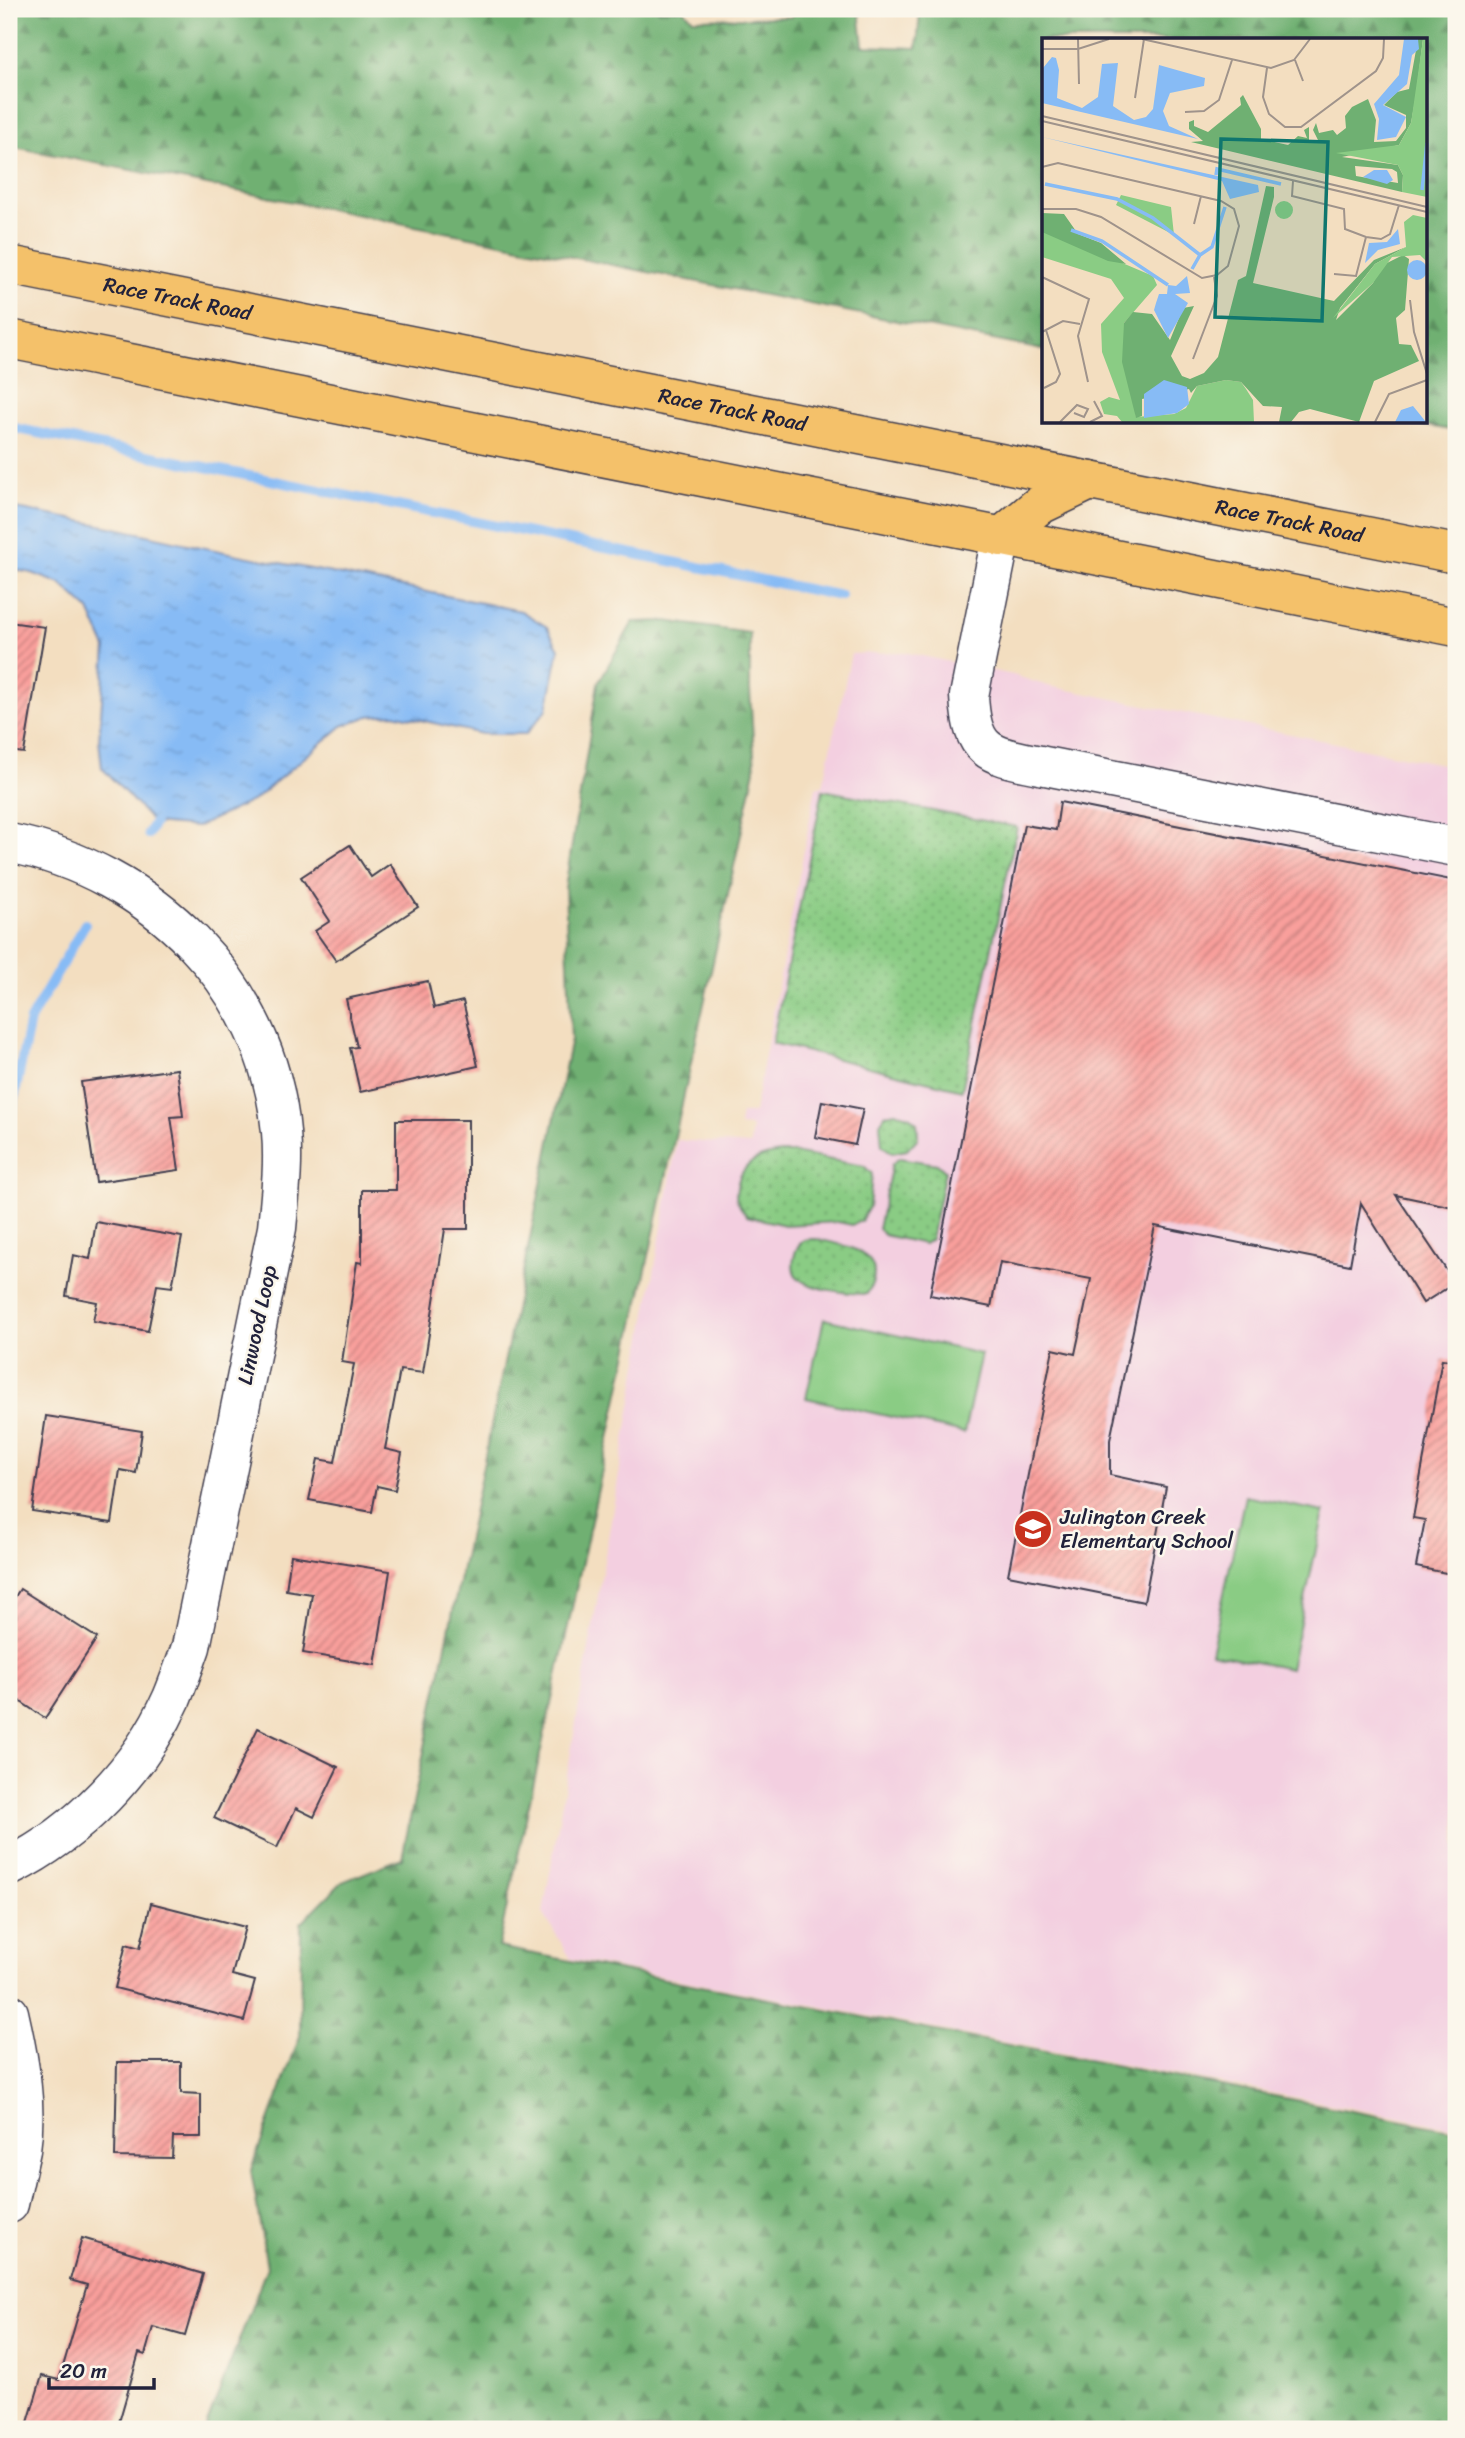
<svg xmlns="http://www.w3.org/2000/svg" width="1465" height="2438" font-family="Sriracha,sans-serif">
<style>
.built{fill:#f3cfe0}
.grass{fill:url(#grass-dots);stroke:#567760;stroke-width:2}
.forest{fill:url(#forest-firs);stroke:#486956;stroke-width:2}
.pitch{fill:#8acc84;stroke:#567760;stroke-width:2}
.water{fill:url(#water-ripples);stroke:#546e98;stroke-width:2}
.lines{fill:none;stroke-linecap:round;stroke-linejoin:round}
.stream{stroke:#87bbf5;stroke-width:10}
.building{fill:url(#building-hatch)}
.minor-casing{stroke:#413e4f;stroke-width:41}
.major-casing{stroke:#413e4f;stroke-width:41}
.minor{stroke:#fff;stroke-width:38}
.major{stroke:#f4c16b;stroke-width:38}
.labels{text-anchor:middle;stroke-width:5;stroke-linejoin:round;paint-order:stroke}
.street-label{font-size:21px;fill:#22223b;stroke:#fbf7ec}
.poi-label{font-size:21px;fill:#22223b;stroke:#fbf7ec;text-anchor:start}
.inset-river{fill:none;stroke:#87bbf5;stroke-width:3.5}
.inset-road{fill:none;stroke:#9f938b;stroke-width:2}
.view{fill:#0f766e;fill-opacity:0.15;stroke:#0f766e;stroke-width:3.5}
.inset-edge{fill:none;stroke:#22223b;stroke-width:3.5}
</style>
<defs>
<pattern id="grass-dots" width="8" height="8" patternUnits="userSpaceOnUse" patternTransform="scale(1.75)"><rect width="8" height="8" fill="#8acc84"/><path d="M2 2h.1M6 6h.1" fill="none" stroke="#77af73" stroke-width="1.8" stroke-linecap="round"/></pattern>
<pattern id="forest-firs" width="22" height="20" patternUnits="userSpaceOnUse" patternTransform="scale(1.75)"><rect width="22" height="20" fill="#6fb072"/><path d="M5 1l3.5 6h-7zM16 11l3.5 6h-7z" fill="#5b8f5f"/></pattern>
<pattern id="water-ripples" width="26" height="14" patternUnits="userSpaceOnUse" patternTransform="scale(1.75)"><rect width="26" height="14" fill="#87bbf5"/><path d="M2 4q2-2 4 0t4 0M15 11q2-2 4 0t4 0" fill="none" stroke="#74a0d3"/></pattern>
<pattern id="building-hatch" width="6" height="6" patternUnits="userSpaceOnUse" patternTransform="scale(1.75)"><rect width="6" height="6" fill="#f99f9b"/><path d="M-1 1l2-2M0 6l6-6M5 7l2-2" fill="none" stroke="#c98180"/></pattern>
</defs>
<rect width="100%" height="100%" fill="#fbf7ec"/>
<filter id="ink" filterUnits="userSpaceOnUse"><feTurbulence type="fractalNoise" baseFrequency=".0143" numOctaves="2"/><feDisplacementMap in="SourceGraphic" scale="14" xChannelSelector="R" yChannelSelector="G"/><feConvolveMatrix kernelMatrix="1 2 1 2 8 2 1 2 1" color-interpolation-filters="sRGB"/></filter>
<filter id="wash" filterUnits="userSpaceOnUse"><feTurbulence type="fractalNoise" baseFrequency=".00686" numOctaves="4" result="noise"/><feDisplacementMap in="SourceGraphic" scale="28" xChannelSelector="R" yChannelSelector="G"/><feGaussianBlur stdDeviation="1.57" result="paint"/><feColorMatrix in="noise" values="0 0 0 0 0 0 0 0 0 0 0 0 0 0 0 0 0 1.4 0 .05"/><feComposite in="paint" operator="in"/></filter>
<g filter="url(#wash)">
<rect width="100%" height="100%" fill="#f3dec0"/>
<polygon class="built" points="903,652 1013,675 1048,686 1456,767 1456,2128 571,1959 543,1913 677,1140 750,1145 752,1127 739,1126 741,1113 754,1113 816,787 823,786 851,654"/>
<g class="grass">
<polygon points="823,790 1017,827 962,1090 772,1043"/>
<polygon points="895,1112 909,1116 917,1123 918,1138 907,1150 892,1153 882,1145 880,1123 886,1114"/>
<path d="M780 1153H793L864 1166 872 1174 869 1207 861 1221 852 1225 838 1222 785 1225 747 1216C744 1212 739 1206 737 1201 735 1194 737 1186 739 1179 747 1160 761 1156 780 1153Z"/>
<polygon points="899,1158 937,1164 945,1171 931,1239 924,1244 884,1235 878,1229 892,1164"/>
<path d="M816 1239C845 1245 892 1253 867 1294 851 1294 809 1289 798 1278 789 1270 794 1245 805 1240 806 1239 815 1239 816 1239Z"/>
</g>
<g class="forest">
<polygon points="9,9 683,9 693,19 792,17 793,9 859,9 863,46 917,48 920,11 923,9 1456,9 1456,431 1407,422 1425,422 1425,40 1043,40 1043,350 9,146"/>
<polygon points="666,621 750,633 750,690 755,770 498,1947 1456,2131 1456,2429 205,2429 267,2267 251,2170 300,2036 301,1923 342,1882 402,1858 571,1039 565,888 598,683 633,622"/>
</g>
<g class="pitch">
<polygon points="824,1319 981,1354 964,1433 806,1398"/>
<polygon points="1245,1496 1324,1512 1290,1669 1211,1653"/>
</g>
<path class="water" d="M9 508C97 521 183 545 270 561 354 577 437 594 521 611L547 627 559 649 547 709 526 734H482L394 714 369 716 342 726 254 800 197 827 154 823 102 768 99 740 106 648 89 610 61 584 32 573 9 569Z"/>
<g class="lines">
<g class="stream">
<polyline points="9,427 841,596"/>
<polyline points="148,834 154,823"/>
<polyline points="9,1123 30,1020 85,924"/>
</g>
</g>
<g id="blocks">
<g class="building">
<polygon points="9,622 45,627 24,753 9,751"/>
<polygon points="1060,802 1456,881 1456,1192 1453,1207 1396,1195 1455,1283 1423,1303 1361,1203 1350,1265 1155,1226 1110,1440 1110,1475 1166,1487 1144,1602 1008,1575 1053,1349 1075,1354 1091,1279 1000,1262 991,1307 930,1295 1024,825 1056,830"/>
<polygon points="350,845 371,877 390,864 418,907 336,961 315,931 330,921 301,877"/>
<polygon points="428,981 434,1008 463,1001 478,1066 360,1092 350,1048 357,1047 346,999"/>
<polygon points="177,1069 183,1116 171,1117 179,1170 96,1182 81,1082"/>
<polygon points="822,1101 863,1109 855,1145 815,1137"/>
<polygon points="396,1120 468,1120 468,1229 445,1229 423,1373 400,1370 385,1449 402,1453 395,1490 377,1486 372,1512 309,1500 318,1459 335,1462 354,1364 342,1362 357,1262 362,1263 362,1190 396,1190"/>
<polygon points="96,1222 182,1237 172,1287 157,1285 148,1331 93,1321 97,1302 66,1296 73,1255 90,1259"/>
<polygon points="1442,1359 1456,1361 1456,1575 1416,1567 1425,1520 1413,1518"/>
<polygon points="46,1416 142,1431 136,1473 120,1470 112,1523 32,1511"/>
<polygon points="291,1555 390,1571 375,1665 303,1653 312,1594 286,1590"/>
<polygon points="20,1589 97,1638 45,1718 9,1694 9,1606"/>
<polygon points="258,1728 338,1767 314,1817 296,1808 277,1848 214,1818"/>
<polygon points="151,1903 245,1927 232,1975 255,1981 244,2021 115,1988 126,1944 140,1948"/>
<polygon points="117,2062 181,2062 181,2093 201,2094 201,2137 173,2137 172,2158 115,2157"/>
<polygon points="82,2238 203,2274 185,2336 153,2327 145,2355 139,2353 117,2429 26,2429 42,2376 59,2380 87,2285 70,2280"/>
</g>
</g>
</g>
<g filter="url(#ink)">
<use href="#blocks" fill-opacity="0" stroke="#413e4f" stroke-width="2"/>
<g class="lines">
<defs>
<g id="minor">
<path d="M1001 537 969 696C972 756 992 755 1045 766L1456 847"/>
<path d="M9 843C151 871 268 984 281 1132 284 1164 280 1196 277 1228L191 1647C185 1664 179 1681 172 1698 141 1768 78 1833 9 1867"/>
<path d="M9 2013C19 2057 28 2104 21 2150 17 2168 13 2186 9 2204"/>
</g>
<g id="major">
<path id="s1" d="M9 265 1456 554"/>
<polyline points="9,339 1456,627"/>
<polyline points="1001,537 1038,506 1090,481"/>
</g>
</defs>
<use href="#minor" class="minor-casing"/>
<use href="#major" class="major-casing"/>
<use href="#minor" class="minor"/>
<use href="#major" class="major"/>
</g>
</g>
<defs>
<symbol id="school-disc" viewBox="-11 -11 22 22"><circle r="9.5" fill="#c8321e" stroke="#fbf7ec"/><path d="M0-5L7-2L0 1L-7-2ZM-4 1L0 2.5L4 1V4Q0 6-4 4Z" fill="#fff"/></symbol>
</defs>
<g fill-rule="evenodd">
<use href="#school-disc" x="1011" y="1507" width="44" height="44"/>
</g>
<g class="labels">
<g class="street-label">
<text dy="7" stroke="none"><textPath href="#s1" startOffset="172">Race Track Road</textPath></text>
<text dy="7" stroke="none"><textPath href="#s1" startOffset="738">Race Track Road</textPath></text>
<text dy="7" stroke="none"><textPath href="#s1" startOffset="1306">Race Track Road</textPath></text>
<text transform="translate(257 1325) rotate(-78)" y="7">Linwood Loop</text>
</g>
<g class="poi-label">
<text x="1060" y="1524">Julington Creek<tspan x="1060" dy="24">Elementary School</tspan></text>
</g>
</g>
<g transform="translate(1042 38)">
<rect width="385" height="385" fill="#f3dec0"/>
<path d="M233 172a9 9 0 1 1 18 0a9 9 0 1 1-18 0ZM0 191 111 238 115 247 82 285 94 379 132 376 144 370 155 348 184 342 199 344 204 351 211 362 212 384H80L75 378 62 376 58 364 67 359 78 362 60 314 59 286 82 260 69 241 0 219Z" fill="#8acc84"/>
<path d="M376 1H381L374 57 369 85 357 107 300 119 356 127 361 137 360 154 149 104 161 103 147 91V84L152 82V88L166 94 199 67 198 60 201 57 219 91V101L246 107 256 98 265 100 262 92 267 89V102L277 104 271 92 274 85 277 95 291 92 295 97 304 90 303 78 310 69 326 61 334 82 332 104 354 103 364 90V77L342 67 355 54 367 51ZM313 128 350 131 355 134 356 145 314 138ZM224 148 232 149V159L211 245 292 263 332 222 364 209 333 226 298 270 294 282 331 245 339 228 361 217 367 221 363 272 354 280 357 306 369 307 377 323 332 343 317 384 268 371 257 374 249 384H237L240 369 221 368 199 344 184 342 155 348 149 355 147 351 100 361V378L94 380 80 324 82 285 91 274 110 276 128 302 141 270 152 268 129 318 140 338 148 341 162 335 176 319 196 242 204 238ZM0 175 22 176 36 196 59 205 84 226 66 223 0 194Z" fill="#6fb072" fill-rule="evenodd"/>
<path d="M381 1H385V159L360 154 361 137 356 127 294 115 357 107 369 85ZM79 157 129 169 132 197 74 167ZM371 177 385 180V224L378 217 350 219 331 245 291 280 333 226 364 209 362 184Z" fill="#8acc84"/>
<path d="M362 1H376L377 11 370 17 365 46 341 67 364 79 354 99 335 102 337 81 332 66 357 37ZM10 19 14 20 17 32 15 60 40 70 56 59 60 26 76 25 71 68 92 82 104 79 111 71 117 27 163 40 162 48 128 55 121 73 127 88 156 101 0 65 1 30ZM0 99 216 147 217 154 188 161 180 143ZM332 132H345L351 142 345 146 321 139ZM356 191 358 206 336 212 323 225 327 205 345 204ZM365 232a10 10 0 1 1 20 0a10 10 0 1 1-20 0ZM145 238 148 255 133 256 146 265 126 300 112 272 114 265 117 256H125L126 247 134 248ZM122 342 145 349 147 366 135 375 102 380V356ZM371 368 384 384H353L359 372Z" fill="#87bbf5"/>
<path class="inset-river" d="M174 137 175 131 239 146M3 146 75 161 111 180 158 217M380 152 385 105M29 192 60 203 126 247M150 231 158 217 170 209 183 169"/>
<path class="inset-road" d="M36 1 37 46M100 1 229 30 252 22 268 1M0 11H36L67 1M253 22 261 43M225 30 221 59 227 76 243 89H259L334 33 341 20 342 1M93 60 102 1M143 74 162 73 177 62 190 22M0 78 385 169M0 83 385 174M0 129 16 125 179 163 192 171 197 188 186 228 175 237 160 240 59 179 34 171H0M251 143 250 158 302 171 303 191 324 199 339 201 348 196 357 167M152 186 159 158M292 236 314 238 324 199M0 239 47 261 36 298 46 344M368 262 372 294 385 336M0 294 21 283 38 286M151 321 175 258 172 239M2 350 14 344 18 336 4 292M18 384 35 367 46 371 42 379 32 375M48 384 60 378 52 363M333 384 347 356 385 342"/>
<path class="view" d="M179 101 286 104 280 283 173 279Z"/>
<rect width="385" height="385" class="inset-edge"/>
</g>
<rect width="1465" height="2438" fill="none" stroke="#fbf7ec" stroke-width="35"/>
<path d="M49 2378v10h105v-10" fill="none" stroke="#22223b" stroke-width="3.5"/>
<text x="60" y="2378" font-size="21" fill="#22223b" stroke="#fbf7ec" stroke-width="5" paint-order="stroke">20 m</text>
</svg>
